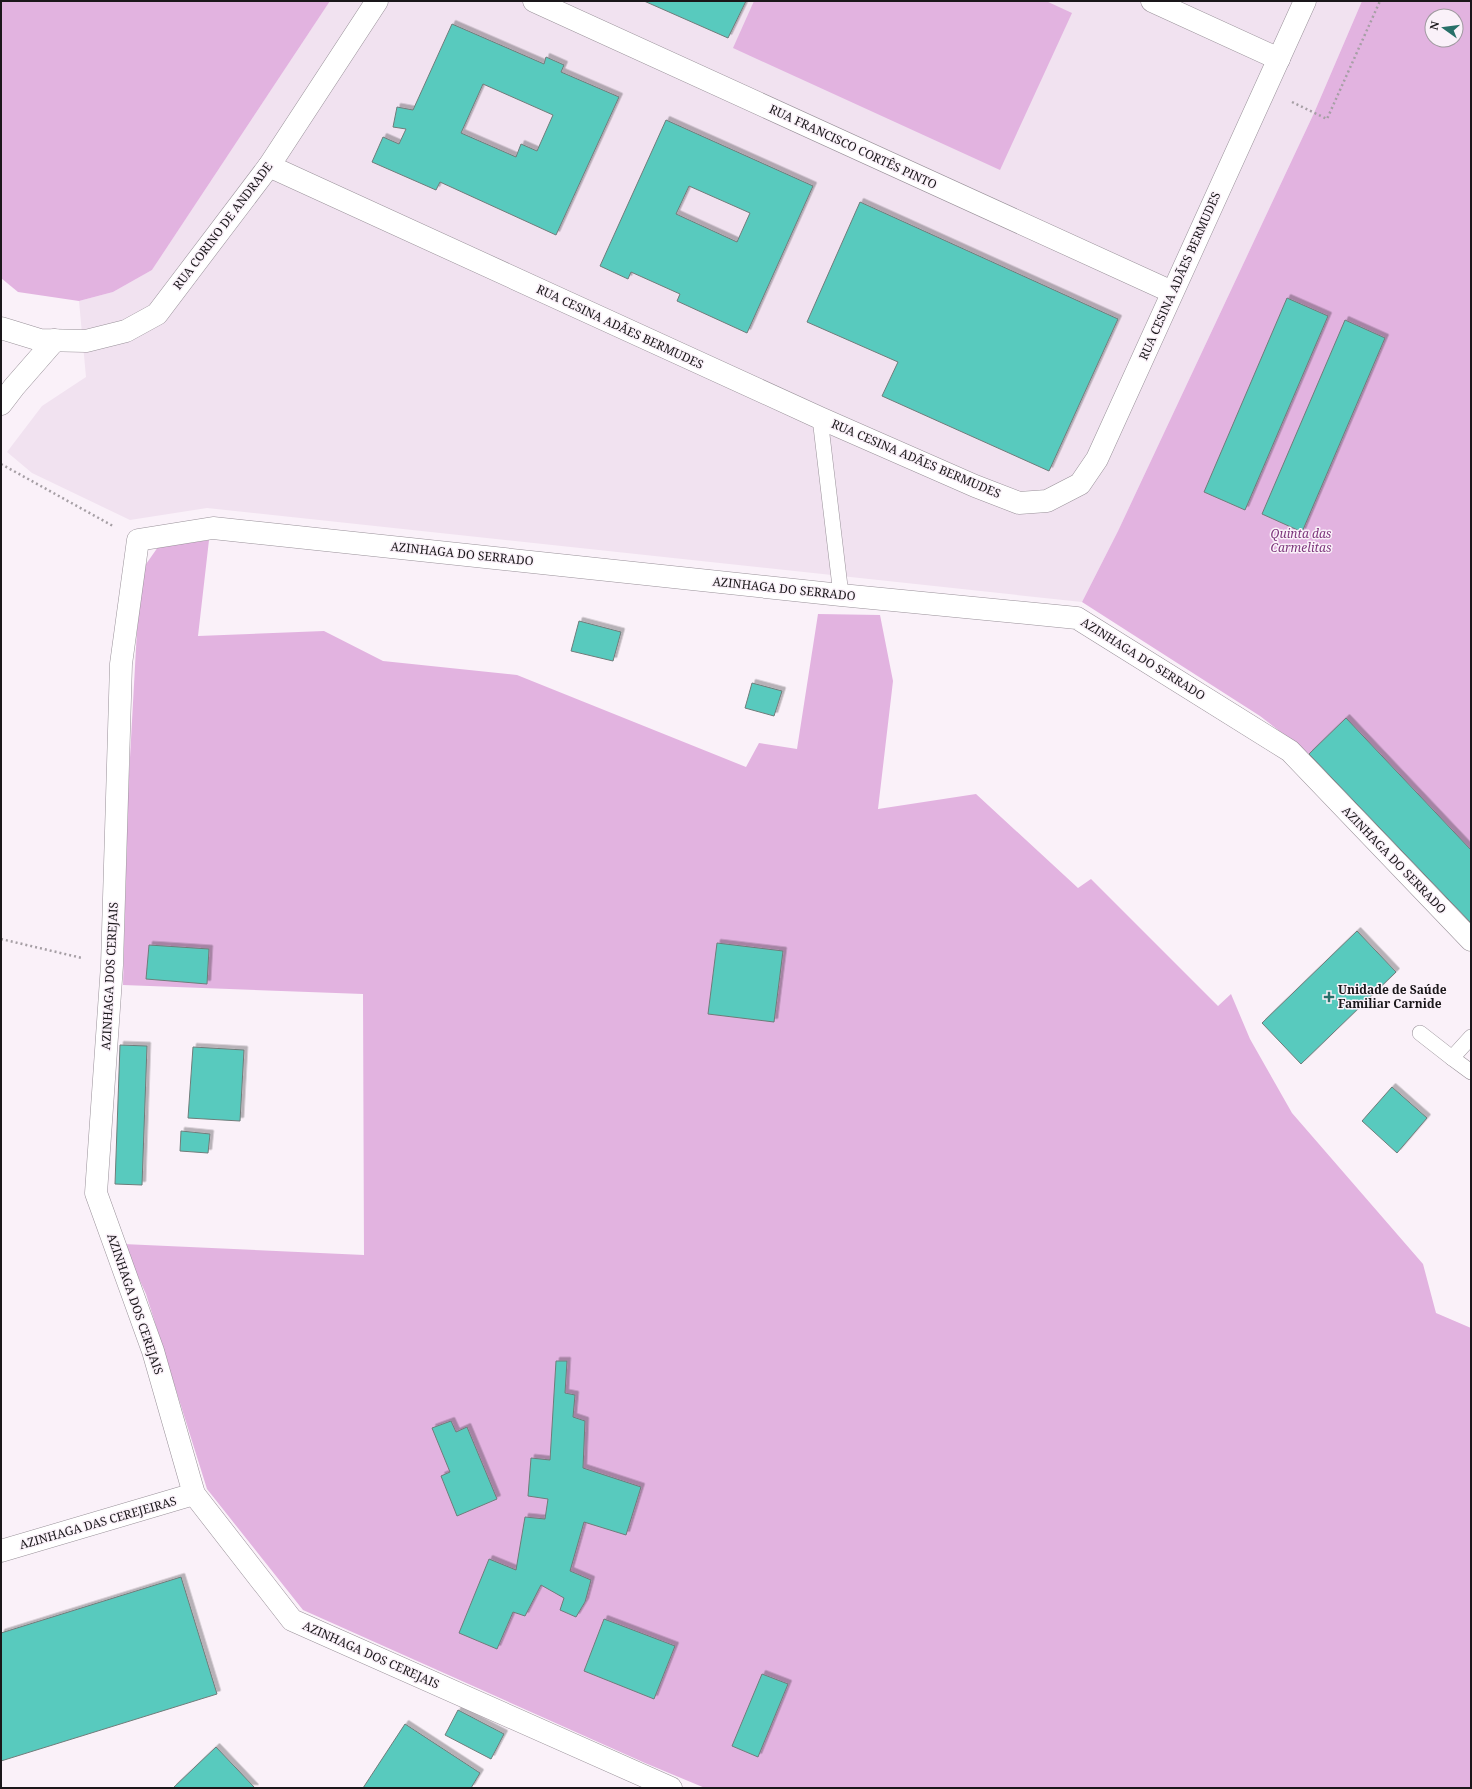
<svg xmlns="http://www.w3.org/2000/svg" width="1472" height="1789" font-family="'Noto Serif',serif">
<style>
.built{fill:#f1e2f0}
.green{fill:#e2b3e0;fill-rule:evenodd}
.building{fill:#58cabe;stroke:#6f7c7a;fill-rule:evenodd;filter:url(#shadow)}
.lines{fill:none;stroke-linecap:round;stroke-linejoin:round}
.service-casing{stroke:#999199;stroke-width:16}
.pedestrian-casing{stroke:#999199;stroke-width:23}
.minor-casing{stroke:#999199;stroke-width:23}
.path{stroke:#a69fa5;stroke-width:2.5;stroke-dasharray:2 3;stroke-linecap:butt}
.service{stroke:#fff;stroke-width:15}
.pedestrian{stroke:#fff;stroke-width:22}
.minor{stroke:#fff;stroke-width:22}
.poi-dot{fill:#287069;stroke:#faf1f9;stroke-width:1.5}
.labels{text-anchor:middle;stroke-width:3;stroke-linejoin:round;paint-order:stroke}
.street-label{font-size:12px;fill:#1a171a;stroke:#faf1f9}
.park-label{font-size:12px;font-style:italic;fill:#7c357b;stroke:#faf1f9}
.poi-label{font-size:12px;font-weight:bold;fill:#1a171a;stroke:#faf1f9;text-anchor:start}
</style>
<defs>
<filter id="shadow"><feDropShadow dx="3.5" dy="-3.5" stdDeviation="0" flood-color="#0004"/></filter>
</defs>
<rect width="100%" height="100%" fill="#faf1f9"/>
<polygon class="built" points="330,1 1362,1 1314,113 1118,531 1082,602 207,508 130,520 32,473 7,452 42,406 86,377 79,301 113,292 152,270"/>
<g class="green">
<polygon points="1,1 330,1 152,270 113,292 79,301 18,292 1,278"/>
<polygon points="754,1 1046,1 1072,13 1000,170 733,48"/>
<path d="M1362 1H1471V923L1309 754 1260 716 1082 602 1118 531 1314 113ZM1432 16H1456V40H1432Z"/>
<polygon points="209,540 198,636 324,631 383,661 517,675 746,767 759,743 797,749 818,614 880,615 893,681 878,809 976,794 1078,888 1091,879 1218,1006 1231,994 1250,1039 1292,1113 1423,1264 1436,1313 1471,1328 1471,1788 705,1788 645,1763 303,1610 207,1489 146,1294 123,1244 364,1255 363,994 123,985 128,794 137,630 144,567 158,547"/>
</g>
<g class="building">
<polygon points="644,1 746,1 728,38"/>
<path d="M452 24 544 64 546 57 564 65 561 72 619 97 556 235 440 182 436 190 372 162 383 137 399 144 406 129 393 127 397 107 413 110ZM483 84 553 115 537 151 521 144 516 157 461 133Z"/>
<path d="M666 120 813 186 747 333 677 301 680 294 631 272 628 279 600 266ZM689 186 750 213 737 242 676 214Z"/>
<polygon points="860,202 1118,319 1049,471 882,396 898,362 807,322"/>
<polygon points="1287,298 1328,316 1245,510 1204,492"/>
<polygon points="1345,320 1385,338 1302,532 1262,514"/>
<polygon points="579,621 621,632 613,661 571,651"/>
<polygon points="752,683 782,691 774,716 745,708"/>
<polygon points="1346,718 1471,850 1471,923 1309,754"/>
<polygon points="1357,931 1396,972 1301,1064 1262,1023"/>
<polygon points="717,943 783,951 774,1022 708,1014"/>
<polygon points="149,945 209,949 207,984 146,979"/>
<polygon points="120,1045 147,1046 142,1185 115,1184"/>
<polygon points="193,1047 244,1050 240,1121 188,1118"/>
<polygon points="1392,1087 1427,1118 1397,1153 1362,1121"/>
<polygon points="181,1131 210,1134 208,1153 180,1151"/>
<polygon points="556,1361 567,1361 565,1393 575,1395 573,1417 585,1421 583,1468 641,1487 626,1535 584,1522 570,1571 591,1580 585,1602 576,1617 560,1610 564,1598 541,1585 525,1616 513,1612 497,1649 459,1633 489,1559 516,1570 525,1517 545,1519 548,1499 528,1496 531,1458 550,1460"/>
<polygon points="451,1421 456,1432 467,1427 497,1499 457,1516 441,1476 450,1472 432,1428"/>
<polygon points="181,1577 217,1694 1,1761 1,1633"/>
<polygon points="604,1619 675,1646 654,1699 584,1671"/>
<polygon points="762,1674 788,1684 758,1757 732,1746"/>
<polygon points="458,1710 504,1734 491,1759 445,1735"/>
<polygon points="405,1724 480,1773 471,1788 363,1788"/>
<polygon points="216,1747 255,1788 173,1788"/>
</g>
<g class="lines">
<defs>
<g id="service">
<polyline points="820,418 841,595"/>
<polyline points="1420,1033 1452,1058"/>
<polyline points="1471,1037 1452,1058 1471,1072"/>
</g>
<polyline id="pedestrian" points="1,1551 194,1494"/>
<g id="minor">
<polyline points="534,1 1172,292"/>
<polyline points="1152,1 1279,59"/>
<polyline points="269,166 820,418 975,486 1019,503 1047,501 1080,484 1097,459 1305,1"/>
<polyline points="1,328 40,340 86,341 126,331 157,314 269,166 377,1"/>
<polyline points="1,404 14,387 55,340"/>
<polyline points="671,1788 292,1620 194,1494 153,1351 96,1193 112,965 121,664 138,540 213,528 841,595 1077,618 1290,751 1471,940"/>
</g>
</defs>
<use href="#service" class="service-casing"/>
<use href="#pedestrian" class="pedestrian-casing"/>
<use href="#minor" class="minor-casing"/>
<g class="path">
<polyline points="1292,102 1327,119 1380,1"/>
<polyline points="1,464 113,526"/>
<polyline points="1,939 82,958"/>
</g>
<use href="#service" class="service"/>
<use href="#pedestrian" class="pedestrian"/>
<use href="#minor" class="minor"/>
</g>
<path class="poi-dot" d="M1327 991h4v4h4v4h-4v4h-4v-4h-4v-4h4z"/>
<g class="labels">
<g class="street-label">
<text transform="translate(853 147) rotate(25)" y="4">RUA FRANCISCO CORTÊS PINTO</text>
<text transform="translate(223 226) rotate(-53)" y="4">RUA CORINO DE ANDRADE</text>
<text transform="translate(1180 276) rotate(-66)" y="4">RUA CESINA ADÃES BERMUDES</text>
<text transform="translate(620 327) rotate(25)" y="4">RUA CESINA ADÃES BERMUDES</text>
<text transform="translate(916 459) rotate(23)" y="4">RUA CESINA ADÃES BERMUDES</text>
<text transform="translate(462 554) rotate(6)" y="4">AZINHAGA DO SERRADO</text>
<text transform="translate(784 589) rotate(6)" y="4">AZINHAGA DO SERRADO</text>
<text transform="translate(1143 659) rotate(32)" y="4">AZINHAGA DO SERRADO</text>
<text transform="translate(1394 860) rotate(46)" y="4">AZINHAGA DO SERRADO</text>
<text transform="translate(110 976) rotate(-87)" y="4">AZINHAGA DOS CEREJAIS</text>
<text transform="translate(135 1304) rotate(71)" y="4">AZINHAGA DOS CEREJAIS</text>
<text transform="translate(98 1523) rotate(-16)" y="4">AZINHAGA DAS CEREJEIRAS</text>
<text transform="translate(371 1655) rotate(24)" y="4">AZINHAGA DOS CEREJAIS</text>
</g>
<g class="park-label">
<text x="1301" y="538">Quinta das<tspan x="1301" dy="14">Carmelitas</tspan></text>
</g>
<g class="poi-label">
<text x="1338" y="994">Unidade de Saúde<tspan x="1338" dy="14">Familiar Carnide</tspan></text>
</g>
</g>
<rect width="1472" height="1789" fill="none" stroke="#1a171a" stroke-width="4"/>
<g transform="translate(1444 28) rotate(284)"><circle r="19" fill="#faf1f9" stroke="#a09aa0"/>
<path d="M0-3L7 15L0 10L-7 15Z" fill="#287069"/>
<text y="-6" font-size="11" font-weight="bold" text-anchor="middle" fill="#1a171a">N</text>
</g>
</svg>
